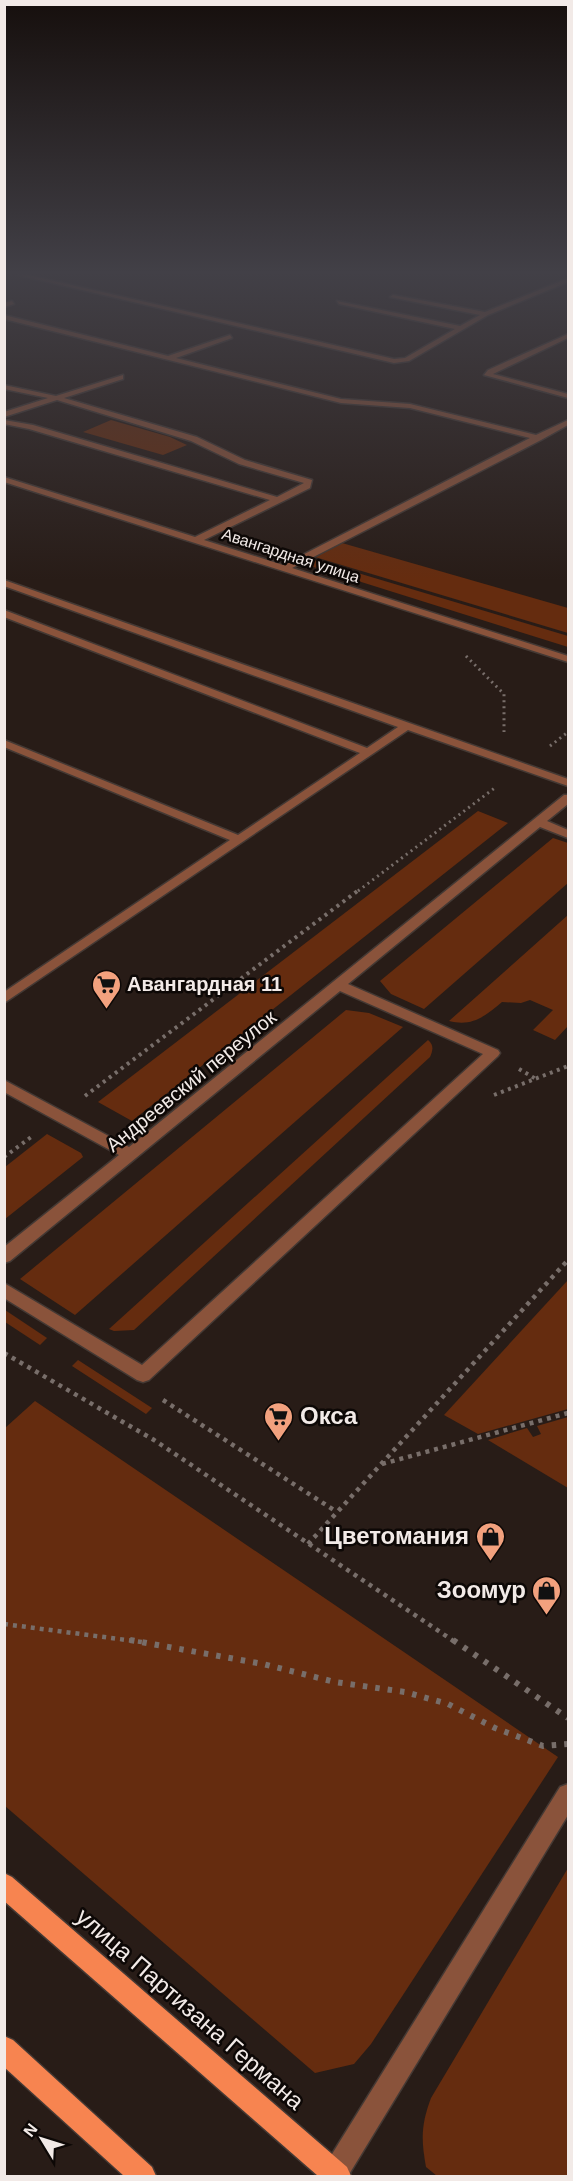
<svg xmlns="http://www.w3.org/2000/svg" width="573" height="2181" font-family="Arial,sans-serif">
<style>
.green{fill:#652c0f}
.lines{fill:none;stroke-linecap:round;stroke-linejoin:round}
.minor-casing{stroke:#443934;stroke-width:3}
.major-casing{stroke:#443934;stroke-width:3}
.path-far3{stroke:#786e6a;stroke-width:3;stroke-dasharray:2 4;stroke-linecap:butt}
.path-far2{stroke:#786e6a;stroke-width:4;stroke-dasharray:3 4.5;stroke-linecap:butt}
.path-far1{stroke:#786e6a;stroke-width:4.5;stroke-dasharray:4 5;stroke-linecap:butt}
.path{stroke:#786e6a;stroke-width:6;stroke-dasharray:4.5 8;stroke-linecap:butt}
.minor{fill:#8a533b;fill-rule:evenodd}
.major{fill:#f78450;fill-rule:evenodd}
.labels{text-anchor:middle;stroke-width:5;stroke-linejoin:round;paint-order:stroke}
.far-street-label{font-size:16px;fill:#f2eae7;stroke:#0d0806}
.poi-label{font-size:20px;font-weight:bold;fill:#f2eae7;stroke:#0d0806;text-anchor:start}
.street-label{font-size:20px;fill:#f2eae7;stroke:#0d0806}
.near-poi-label{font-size:24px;font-weight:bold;fill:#f2eae7;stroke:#0d0806;text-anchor:end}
.near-street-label{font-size:24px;fill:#f2eae7;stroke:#0d0806}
</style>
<rect width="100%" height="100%" fill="#281c17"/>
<g class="green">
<polygon points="111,420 170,437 187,445 163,455 83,432"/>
<polygon points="342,543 568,608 568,633 315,557"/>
<polygon points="311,559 568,636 568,647 304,564"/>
<polygon points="478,811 508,823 132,1121 98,1102"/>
<polygon points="553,838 568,843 568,883 424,1009 391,994 380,981"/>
<path d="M568 915V1026L555 1040 533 1030 553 1010 530 1000 521 1003 502 1002C485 1016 473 1027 449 1021Z"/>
<polygon points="346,1010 369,1013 403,1027 75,1315 20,1279"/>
<path d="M428 1040C434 1045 433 1050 430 1057L134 1330 114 1331 109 1329Z"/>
<polygon points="47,1134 81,1153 83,1157 5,1219 5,1167"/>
<polygon points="568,1280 568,1409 478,1434 444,1415"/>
<polygon points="4,1310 5,1310 47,1338 40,1345 5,1322"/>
<polygon points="78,1360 152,1408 146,1414 72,1366"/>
<polygon points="35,1401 558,1757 371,2044 354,2064 315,2073 5,1806 5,1428"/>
<polygon points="568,1417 568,1488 488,1440 527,1428 533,1437 541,1434 537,1426"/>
<path d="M568 1868V2176H437L426 2167C421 2139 421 2125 431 2098Z"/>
</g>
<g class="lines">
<defs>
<g id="minor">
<polygon points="18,275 28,275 394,359 405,358 455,329 339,304 337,301 460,326 480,315 390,297 393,295 485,312 566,279 568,278 568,282 488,315 409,361 394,363"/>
<polygon points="12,301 14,304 4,307 4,303"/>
<polygon points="4,315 168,356 230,335 232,338 176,358 341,399 410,404 536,435 568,420 568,425 541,440 292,568 568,656 568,662 4,482 4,477 195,537 270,500 29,429 4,424 4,420 33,425 277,497 304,483 239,464 191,441 57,400 4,417 4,412 48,398 4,389 4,385 56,396 123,375 123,379 64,398 197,437 245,460 312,480 310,488 204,540 283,565 530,438 410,408 341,403 4,319"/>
<polygon points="568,334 568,338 493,374 568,394 568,398 484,375 488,370"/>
<polygon points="4,580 568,779 568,786 408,730 4,1003 4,992 230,840 4,747 4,740 238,835 360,753 4,617 4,610 367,748 398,727 4,586"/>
<polygon points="564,795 568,795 568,804 547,821 568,830 568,838 540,827 348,984 498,1050 500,1053 498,1056 149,1380 143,1382 137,1380 4,1298 4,1283 142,1365 483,1054 340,991 10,1261 4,1263 4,1247 119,1155 4,1092 4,1080 129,1147"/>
<polygon points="568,1784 568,1815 348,2176 320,2176 324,2167 560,1787"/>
</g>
<g id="major">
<polygon points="4,1873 12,1877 347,2167 351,2176 318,2176 4,1901"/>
<polygon points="4,2036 13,2040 152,2167 156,2176 124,2176 4,2067"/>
</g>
</defs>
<use href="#minor" class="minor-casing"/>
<use href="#major" class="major-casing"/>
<g class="path-far3">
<polyline points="466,656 504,694 504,732"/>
<polyline points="550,746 568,732"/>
<polyline points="358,891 496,787"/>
</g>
<g class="path-far2">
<polyline points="519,1069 536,1079"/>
<polyline points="494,1095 568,1066"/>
<polyline points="85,1096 360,889"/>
<polyline points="4,1157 34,1135"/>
</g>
<g class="path-far1">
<polyline points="4,1353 154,1440 455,1642"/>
<polyline points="163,1400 337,1512"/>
<polyline points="382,1464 568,1413"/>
<polyline points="308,1544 568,1260"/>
<polyline points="4,1624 142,1642"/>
</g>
<g class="path">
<polyline points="130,1640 263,1664 335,1682 405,1692 448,1704 495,1728 543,1746 568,1744"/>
<polyline points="453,1640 568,1718"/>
</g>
<use href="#minor" class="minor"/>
<use href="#major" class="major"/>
</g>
<linearGradient id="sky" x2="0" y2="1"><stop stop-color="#160f0d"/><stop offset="0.47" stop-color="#424047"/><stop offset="1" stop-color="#424047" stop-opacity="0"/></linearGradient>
<rect width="573" height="580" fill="url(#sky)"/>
<defs>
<symbol id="supermarket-pin" viewBox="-11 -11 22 30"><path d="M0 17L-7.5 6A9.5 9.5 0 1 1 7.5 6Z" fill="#f2a17e" stroke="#0d0806"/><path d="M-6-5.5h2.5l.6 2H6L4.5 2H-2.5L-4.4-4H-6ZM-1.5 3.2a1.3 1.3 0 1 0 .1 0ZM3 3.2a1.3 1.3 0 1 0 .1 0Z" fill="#111"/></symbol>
<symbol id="shop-pin" viewBox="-11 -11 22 30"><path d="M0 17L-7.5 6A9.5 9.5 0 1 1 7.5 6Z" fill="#f2a17e" stroke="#0d0806"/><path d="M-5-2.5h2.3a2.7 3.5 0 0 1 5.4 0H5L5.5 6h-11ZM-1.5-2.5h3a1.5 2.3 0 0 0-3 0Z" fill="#111"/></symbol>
</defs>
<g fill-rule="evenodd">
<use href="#supermarket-pin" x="90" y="968" width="33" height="45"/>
<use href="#supermarket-pin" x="262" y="1400" width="33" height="45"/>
<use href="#shop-pin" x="474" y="1520" width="33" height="45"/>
<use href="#shop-pin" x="530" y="1574" width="33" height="45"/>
</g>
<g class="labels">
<g class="far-street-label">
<text transform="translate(291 555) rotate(18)" y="6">Авангардная улица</text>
</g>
<g class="poi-label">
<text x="127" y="991">Авангардная 11</text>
</g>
<g class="street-label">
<text transform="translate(191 1081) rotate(-39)" y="7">Андреевский переулок</text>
</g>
<g class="near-poi-label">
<text x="300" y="1424" text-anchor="start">Окса</text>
<text x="469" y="1544">Цветомания</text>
<text x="526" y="1598">Зоомур</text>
</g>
<g class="near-street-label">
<text transform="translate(190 2009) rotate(41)" y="8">улица Партизана Германа</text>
</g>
</g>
<rect width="573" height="2181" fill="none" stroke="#f2eae7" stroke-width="12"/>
<g transform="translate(42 2139) rotate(308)" stroke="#0d0806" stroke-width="4.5" paint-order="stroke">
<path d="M0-4.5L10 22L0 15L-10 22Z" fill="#f2eae7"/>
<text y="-9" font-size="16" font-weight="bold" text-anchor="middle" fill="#f2eae7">N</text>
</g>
</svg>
